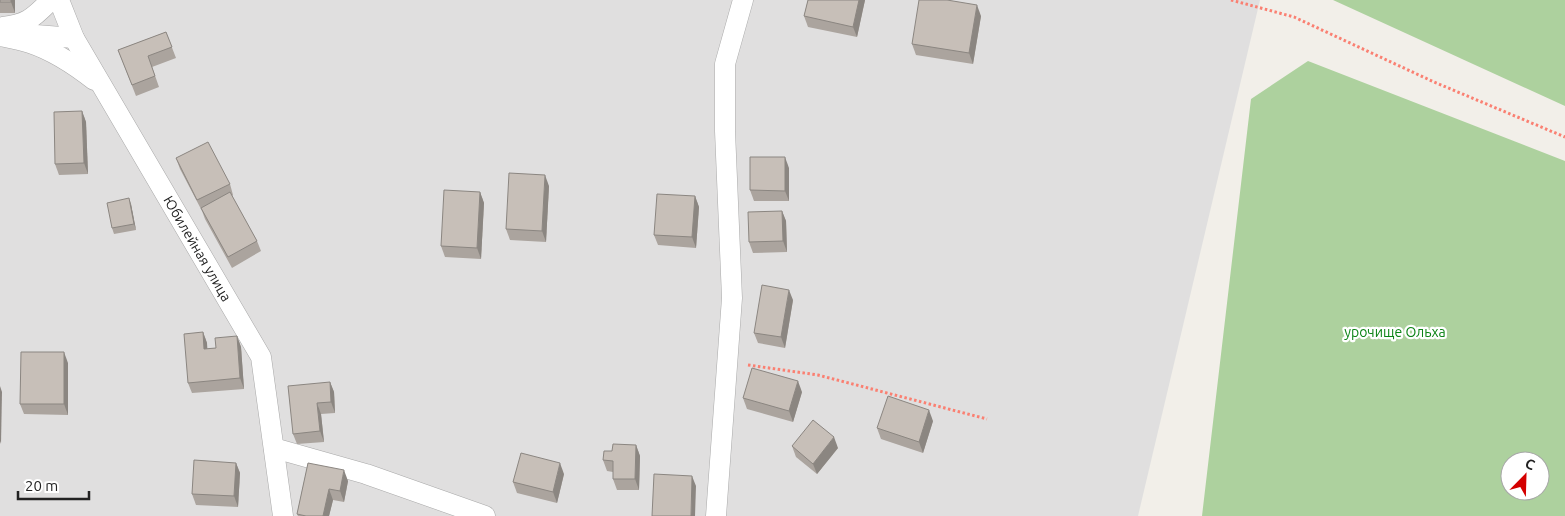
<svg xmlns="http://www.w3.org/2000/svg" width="1565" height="516" font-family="Ubuntu,sans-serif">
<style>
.residential{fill:#e0dfdf}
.forest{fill:#add19e;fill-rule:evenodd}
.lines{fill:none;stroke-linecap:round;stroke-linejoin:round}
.street-casing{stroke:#a9a9a9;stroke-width:21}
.path{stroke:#fa8072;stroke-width:3;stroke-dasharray:2.5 2.5;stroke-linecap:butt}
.street{stroke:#fff;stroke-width:20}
.wall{fill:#aba49e}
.shaded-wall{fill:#8b8681}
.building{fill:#c7bfb8;stroke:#8b8681}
.labels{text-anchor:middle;stroke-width:4.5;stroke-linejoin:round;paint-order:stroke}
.street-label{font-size:14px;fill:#222;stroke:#fff}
.park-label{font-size:14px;fill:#0c8416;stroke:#fff}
</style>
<rect width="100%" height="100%" fill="#f2efe9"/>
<polygon class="residential" points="0,0 1260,0 1138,516 0,516"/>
<g class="forest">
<polygon points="1333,0 1565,0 1565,106"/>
<path d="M1308 61 1565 161V516H1202L1251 99ZM1510 461H1540V491H1510Z"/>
</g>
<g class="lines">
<defs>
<g id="street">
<path id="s1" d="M59 0 74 38 261 357 283 516"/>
<path d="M3 27C26 24 32 19 48 3V0"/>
<polyline points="23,34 74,38"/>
<path d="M0 36C10 38 21 40 30 43 54 51 75 65 94 80"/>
<polyline points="274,448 366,474 485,516"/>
<polyline points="716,516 732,298 725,131 725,64 743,0"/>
</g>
</defs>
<use href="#street" class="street-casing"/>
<g class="path">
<polyline points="1231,0 1294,17 1434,82 1565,137"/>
<polyline points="748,365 818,375 987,419"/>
</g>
<use href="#street" class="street"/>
</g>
<g class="wall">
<rect x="0" y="0" width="15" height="13"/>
<polygon points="808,0 865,0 857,37 808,27 804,16"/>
<polygon points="981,16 973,64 916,55 912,44"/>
<polygon points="166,32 176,58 152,67 159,87 136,96 118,50"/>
<polygon points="82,111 86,122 88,174 59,175 55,164"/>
<polygon points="176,158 230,184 233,195 232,196 257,241 261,251 232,268 205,219 202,211 180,169"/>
<polygon points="789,168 789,201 754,201 750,190"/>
<polygon points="549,186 546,242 510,240 506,229"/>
<polygon points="480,192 484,203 481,259 445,257 441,246"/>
<polygon points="695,196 699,207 696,248 658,245 654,235"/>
<polygon points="131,204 136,230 114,234 112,228"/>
<polygon points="782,211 786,221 787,252 753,253 749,242"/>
<polygon points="793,300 785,348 758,343 754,333"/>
<polygon points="203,332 207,343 207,349 216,348 237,336 241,347 244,389 192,393 188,383"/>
<polygon points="68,363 68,415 24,414 20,404"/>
<polygon points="330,382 334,392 335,413 321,414 324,442 297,444 293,434"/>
<polygon points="802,392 793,422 747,409 743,398"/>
<polygon points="933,421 923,453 881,439 877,428"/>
<polygon points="636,445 640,456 639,490 617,490 613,479 613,472 607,471 603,460 612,451"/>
<polygon points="792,446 838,448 817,474 796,457"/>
<polygon points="236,463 240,473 238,507 196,505 192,494"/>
<polygon points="308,463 348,481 344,502 333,500 329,516 298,516 297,514"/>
<polygon points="564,474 557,503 517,493 513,482"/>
</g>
<g class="shaded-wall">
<polygon points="11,0 15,0 15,13 11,2"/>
<polygon points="859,0 865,0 857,37 853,27"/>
<polygon points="977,5 981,16 973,64 969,53"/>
<polygon points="82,111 86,122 88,174 84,163"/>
<polygon points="785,157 789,168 789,201 785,191"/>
<polygon points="545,175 549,186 546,242 542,231"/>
<polygon points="480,192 484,203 481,259 477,248"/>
<polygon points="695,196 699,207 696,248 692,237"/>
<polygon points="129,198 131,204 136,230 134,224"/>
<polygon points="782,211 786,221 787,252 783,241"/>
<polygon points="789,290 793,300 785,348 781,337"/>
<polygon points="203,332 207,343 208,360 204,349"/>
<polygon points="237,336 241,347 244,389 240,378"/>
<polygon points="64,352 68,363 68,415 64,404"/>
<polygon points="798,381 802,392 793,422 789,411"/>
<polygon points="330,382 334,392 335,413 331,402"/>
<polygon points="0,386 2,392 1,444 0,441"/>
<polygon points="317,403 321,414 324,442 320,431"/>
<polygon points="929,410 933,421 923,453 919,442"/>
<polygon points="834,437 838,448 817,474 813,464"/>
<polygon points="636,445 640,456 639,490 635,479"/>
<polygon points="236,463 240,473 238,507 234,496"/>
<polygon points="560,463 564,474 557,503 553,492"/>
<polygon points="344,470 348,481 344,502 340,491"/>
<polygon points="692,476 696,486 695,516 691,516"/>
<polygon points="329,489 333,500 329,516 323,516"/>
</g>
<g class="building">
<rect x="0" y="0" width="11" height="2"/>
<polygon points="808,0 859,0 853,27 804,16"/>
<polygon points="919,0 947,0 977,5 969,53 912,44"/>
<polygon points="166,32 172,47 148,56 155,76 132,85 118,50"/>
<polygon points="82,111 84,163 55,164 54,112"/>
<polygon points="208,142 230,184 197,200 176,158"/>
<polygon points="750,157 785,157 785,191 750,190"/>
<polygon points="509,173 545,175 542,231 506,229"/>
<polygon points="444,190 480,192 477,248 441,246"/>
<polygon points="230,192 257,241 228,257 201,208"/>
<polygon points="657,194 695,196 692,237 654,235"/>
<polygon points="129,198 134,224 112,228 107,203"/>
<polygon points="782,211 783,241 749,242 748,212"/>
<polygon points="762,285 789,290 781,337 754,333"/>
<polygon points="203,332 204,349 216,348 215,338 237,336 240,378 188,383 184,334"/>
<polygon points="21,352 64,352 64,404 20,404"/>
<polygon points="752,368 798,381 789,411 743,398"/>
<polygon points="330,382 331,402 317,403 320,431 293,434 288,386"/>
<polygon points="888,396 929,410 919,442 877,428"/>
<polygon points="813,420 834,437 813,464 792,446"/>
<polygon points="613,444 636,445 635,479 613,479 613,461 603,460 604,451 612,451"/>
<polygon points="521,453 560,463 553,492 513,482"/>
<polygon points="194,460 236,463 234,496 192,494"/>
<polygon points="308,463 344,470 340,491 329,489 323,516 306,516 297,514"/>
<polygon points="654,474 692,476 691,516 652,516"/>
</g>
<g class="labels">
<g class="street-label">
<text dy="5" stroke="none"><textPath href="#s1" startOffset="285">Юбилейная улица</textPath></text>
</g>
<g class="park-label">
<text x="1395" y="337">урочище Ольха</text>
</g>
</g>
<g transform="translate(1525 476) rotate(23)"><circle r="24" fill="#ffffff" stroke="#a7a7a7"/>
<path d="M0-4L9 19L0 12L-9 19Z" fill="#d40000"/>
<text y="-8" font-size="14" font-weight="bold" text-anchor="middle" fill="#222222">С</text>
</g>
<path d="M18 491v8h71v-8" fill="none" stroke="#222222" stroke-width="2.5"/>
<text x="25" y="491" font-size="15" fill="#222222" stroke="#ffffff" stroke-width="4" paint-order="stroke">20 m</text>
</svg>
